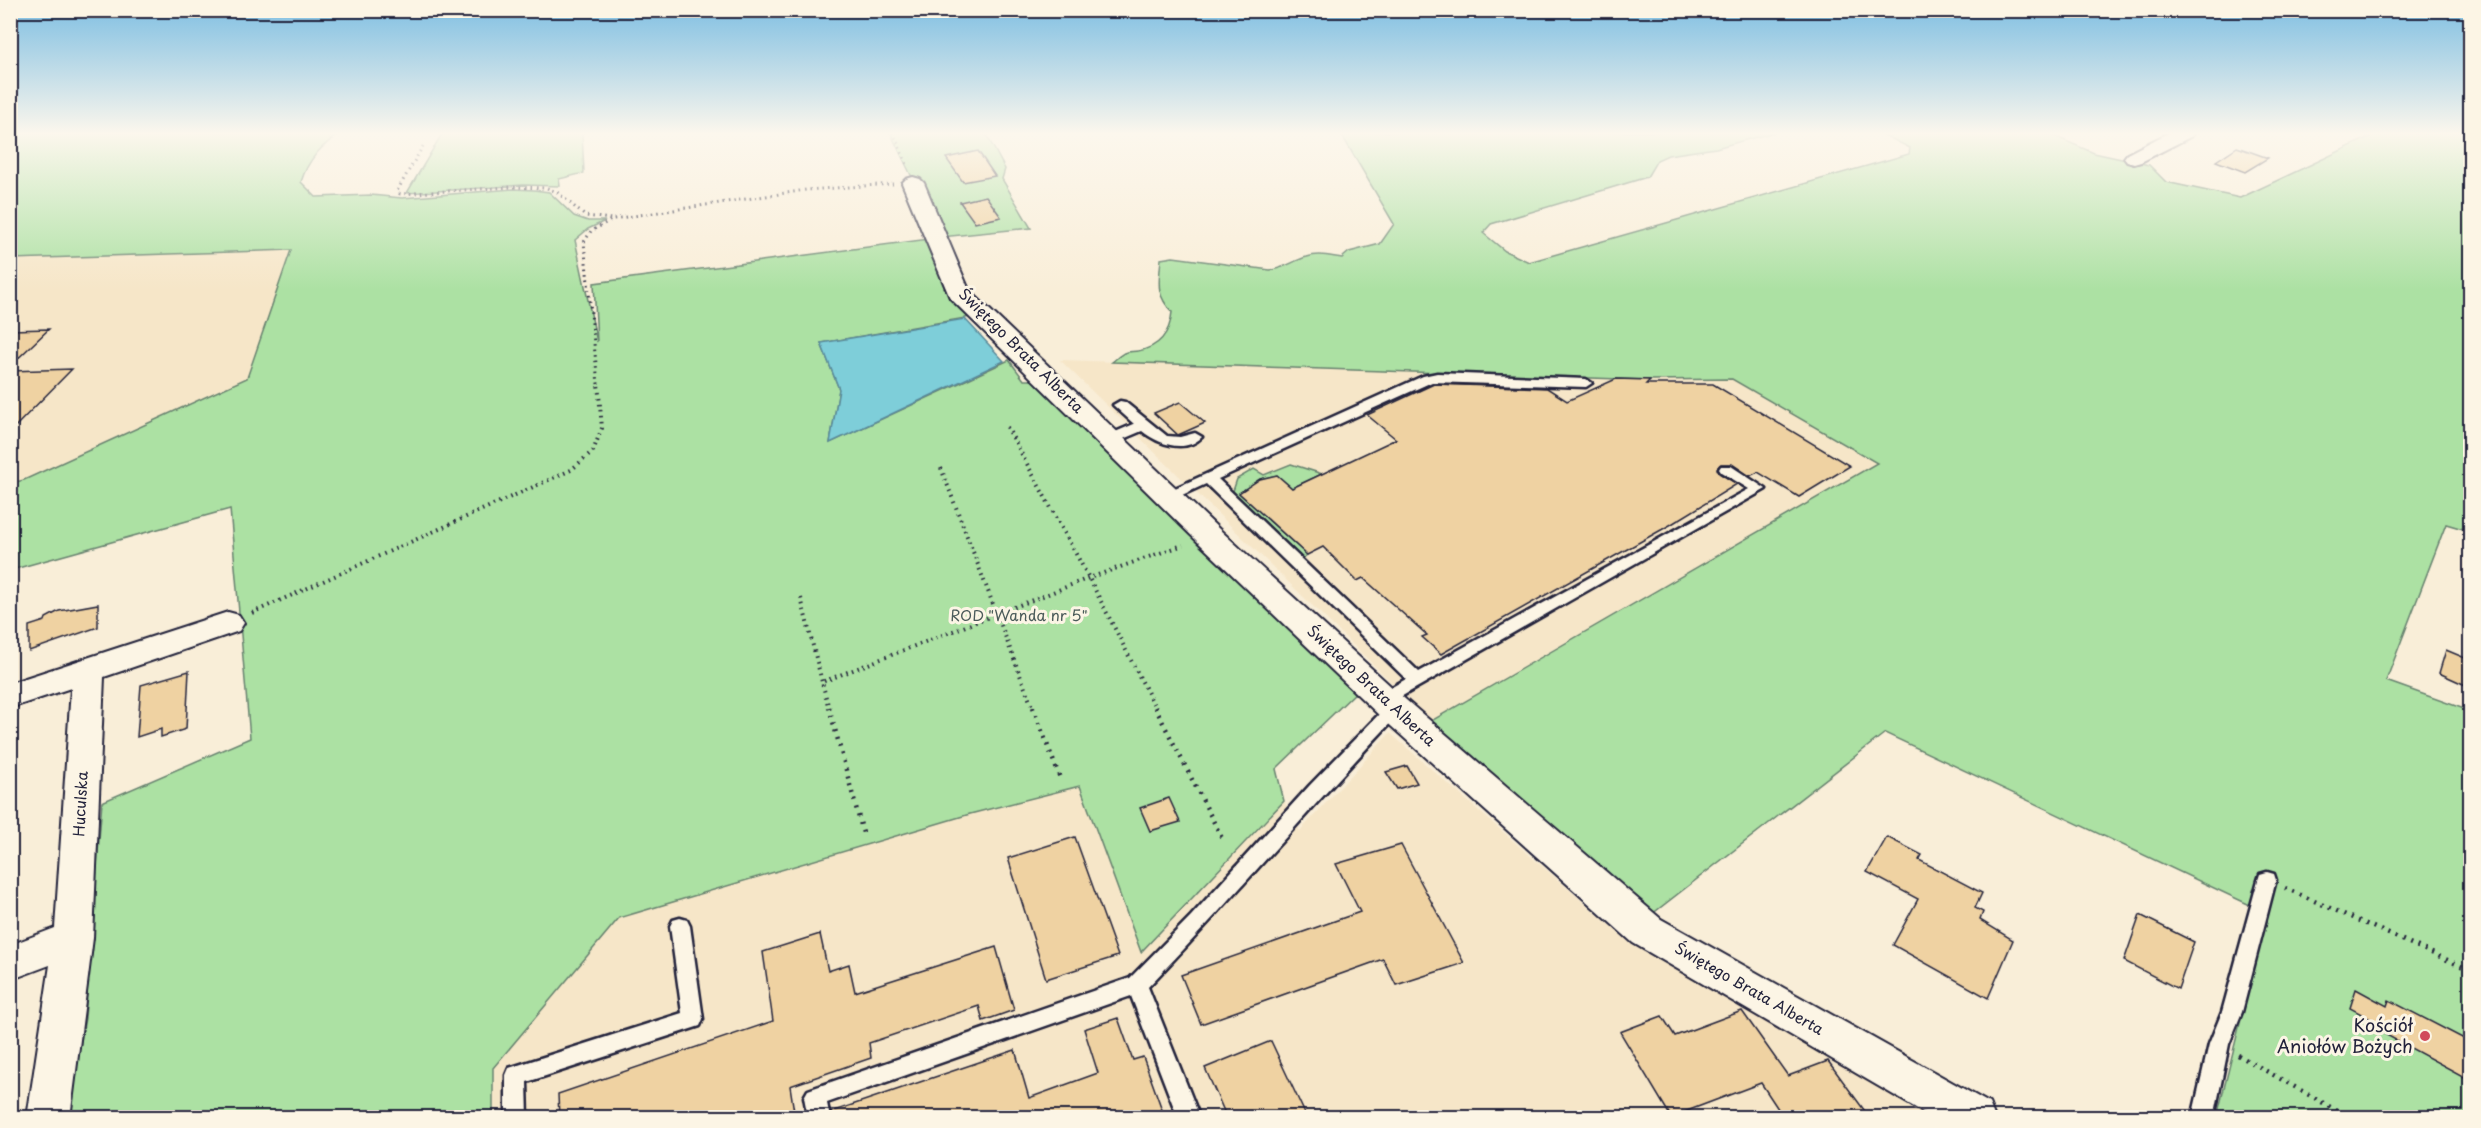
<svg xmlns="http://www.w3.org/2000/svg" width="2481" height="1128" font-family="'Playpen Sans',sans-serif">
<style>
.built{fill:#f6e6c8}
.green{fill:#ace1a3;stroke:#67826f;stroke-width:1.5}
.water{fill:#7eced9;stroke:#59899a;stroke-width:1.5}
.building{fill:#efd2a2;stroke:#22223b;stroke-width:1.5}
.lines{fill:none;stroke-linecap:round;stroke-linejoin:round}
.service-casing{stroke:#22223b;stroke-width:5}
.minor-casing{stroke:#22223b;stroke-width:4}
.path-far2{stroke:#22223b;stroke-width:3;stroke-dasharray:1.5 4;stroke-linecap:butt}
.path-far1{stroke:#22223b;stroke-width:4;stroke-dasharray:1.5 4.5;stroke-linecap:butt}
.path{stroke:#22223b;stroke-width:4.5;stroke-dasharray:2 6;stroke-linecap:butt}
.service{fill:#fcf5e5;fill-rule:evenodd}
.minor{fill:#fcf5e5;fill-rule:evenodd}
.poi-dot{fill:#d1495b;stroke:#fcf5e5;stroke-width:2}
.labels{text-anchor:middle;stroke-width:6;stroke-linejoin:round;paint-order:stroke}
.street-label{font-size:15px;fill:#22223b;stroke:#fcf5e5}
.park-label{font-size:15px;fill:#4b5b5a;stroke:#fcf5e5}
.near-poi-label{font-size:18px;fill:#22223b;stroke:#fcf5e5;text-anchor:end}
</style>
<rect width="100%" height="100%" fill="#f9eed8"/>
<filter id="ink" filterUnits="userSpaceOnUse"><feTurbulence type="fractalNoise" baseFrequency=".0167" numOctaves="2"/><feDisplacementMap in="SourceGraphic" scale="12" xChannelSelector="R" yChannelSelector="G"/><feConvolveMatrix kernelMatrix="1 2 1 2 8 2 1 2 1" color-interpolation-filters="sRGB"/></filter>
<g filter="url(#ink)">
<g class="built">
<polygon points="292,249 247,378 24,481 11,483 10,259"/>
<polygon points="1060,360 1650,380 1732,379 1878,464 1431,721"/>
<polygon points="1390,733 1630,943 1940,1117 493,1118 493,1068 619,918 970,814 1081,786 1142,952 1284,801 1300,831"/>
</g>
<g class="green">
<path d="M11 132H342C322 145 308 159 301 182L316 197 371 195 402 198 513 189 534 190 549 192 574 216 588 221H605L588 229 575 240 597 342 594 283 929 239 971 317 821 343 839 389 830 443 1009 360 1024 380H1034L1357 691 1276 769 1284 801 1141 952 1080 786 970 814 619 918 493 1068V1117H68L85 1018 102 802 250 738 230 509 11 570V483L24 480 247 378 291 250 11 259Z"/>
<polygon points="443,132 582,132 584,173 559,179 560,186 523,185 407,193"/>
<polygon points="890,132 985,132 1005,169 1002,179 1031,228 941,237"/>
<path d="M1340 132H1775L1716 148 1668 155 1657 160 1647 177 1491 224 1483 233 1505 251 1529 262 1909 154 1910 148 1878 132H2045L2094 153 2149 165 2166 182 2240 198 2380 132H2470V531L2446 524 2386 681 2470 711V1117H2217L2267 913 1885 733 1652 914 1431 721 1877 463 1732 379 1650 380 1112 362C1116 359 1120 355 1124 353 1128 351 1133 352 1138 351 1160 347 1170 333 1172 312 1155 294 1159 282 1161 259L1173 257 1270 270C1284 269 1294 260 1307 257 1318 253 1331 256 1342 258L1349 252 1380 244 1394 224Z"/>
<polygon points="1291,464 1322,474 1292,488 1277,475 1260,479 1239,493 1307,555 1302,559 1237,498 1233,491 1237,479 1254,469 1264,475"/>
</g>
<polygon class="water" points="965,319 1004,361 830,443 839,389 821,343"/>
<g class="building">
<polygon points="2237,147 2268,158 2245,172 2216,161"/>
<polygon points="978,151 995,176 963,182 946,158"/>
<polygon points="986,196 1001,217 975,223 960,202"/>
<polygon points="49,329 10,366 10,330"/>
<polygon points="72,369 10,432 10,371"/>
<polygon points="1616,379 1650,380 1646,384 1713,384 1850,466 1799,497 1758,472 1750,476 1732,464 1721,464 1717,468 1719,473 1737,484 1670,525 1441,654 1422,637 1427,635 1363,578 1357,581 1323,547 1307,555 1239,493 1260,479 1277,475 1292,488 1396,439 1367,415 1434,384 1547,388 1567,401"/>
<polygon points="1180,402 1205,423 1178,435 1154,413"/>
<polygon points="98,604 98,627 29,651 29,626 45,621 46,618 59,611"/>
<polygon points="2446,650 2470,660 2470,687 2439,673"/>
<polygon points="189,671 186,729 161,737 161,729 137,737 141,685"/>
<polygon points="1407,766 1417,783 1397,789 1386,772"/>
<polygon points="1169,798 1180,822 1150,831 1140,808"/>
<polygon points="1075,837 1118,956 1046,979 1008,858"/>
<polygon points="1887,837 1922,855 1919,860 1982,893 1975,908 1983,912 1980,920 2013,940 1988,998 1893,945 1918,899 1867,872"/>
<polygon points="1401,845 1464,963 1396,985 1383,959 1201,1024 1181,975 1360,912 1336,864"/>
<polygon points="2140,915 2194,942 2178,989 2124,961"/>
<polygon points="820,934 828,971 849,964 855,992 996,947 1014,1010 983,1021 979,1006 869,1043 871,1058 790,1086 795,1118 559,1118 558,1094 773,1021 763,952"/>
<polygon points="2356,989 2387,1006 2389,1000 2470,1042 2470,1080 2379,1031 2382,1025 2350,1008"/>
<polygon points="1742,1011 1788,1076 1828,1061 1870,1118 1784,1118 1761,1083 1671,1117 1620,1032 1662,1016 1675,1036"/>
<polygon points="1118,1018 1133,1060 1143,1057 1165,1118 832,1118 831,1112 1015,1050 1029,1098 1098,1073 1084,1029"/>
<polygon points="1271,1041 1307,1118 1227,1118 1205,1068"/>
</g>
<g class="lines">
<defs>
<g id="service">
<polygon points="1437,373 1586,379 1592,383 1586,387 1432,382 1218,479 1419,672 1749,489 1721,472 1719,469 1721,466 1731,466 1766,489 1390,703 1384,705 1378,703 1376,699 1378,695 1406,679 1206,484 1169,501 1162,496 1164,493 1423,376"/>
<path d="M1120 401 1125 402 1167 436 1180 437 1195 433 1202 437C1185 454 1158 444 1142 431L1116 442H1106L1104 439 1106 436 1134 424 1113 405Z"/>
<path d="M1394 703 1400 705 1402 709 1400 713C1314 803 1234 898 1148 987L1200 1118H1178L1131 996 827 1103 830 1118H808L804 1097 808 1090 1130 978 1191 916 1310 785 1388 705Z"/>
<polygon points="2267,872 2274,874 2276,880 2242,1012 2229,1044 2214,1118 2192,1118 2209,1044 2222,1012 2258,880 2260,874"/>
<polygon points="680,918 687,920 690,926 703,1019 700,1026 527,1082 528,1118 506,1118 506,1075 509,1068 682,1013 670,926 673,920"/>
</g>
<g id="minor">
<polygon points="2170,132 2195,132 2192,136 2141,162 2134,164 2127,162 2124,158 2127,154"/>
<polygon points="913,177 920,179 924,183 969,290 1219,529 1406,700 1661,919 1989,1103 1995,1118 1933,1118 1633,943 1382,718 1199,543 950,298 902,183 906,179"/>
<polygon points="228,612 239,615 244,623 239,631 104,677 93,938 70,1118 27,1118 50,965 10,980 10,945 55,928 71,688 10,708 10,683"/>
</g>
</defs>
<use href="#service" class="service-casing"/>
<use href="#minor" class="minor-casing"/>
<g class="path-far2">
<polyline points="893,132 908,167"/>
<polyline points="423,146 397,191 400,194 511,187 547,188 557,192 585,216 612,219"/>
<polyline points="598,384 584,242 591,231 613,219 806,190 893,184"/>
</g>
<g class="path-far1">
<polyline points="1007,427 1089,578 1156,709"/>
<polyline points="941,468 1033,709"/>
<polyline points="801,598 822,682"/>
<polyline points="252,613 571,470 593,451 602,428 598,383"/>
<polyline points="829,709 822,682 1089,578 1183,545"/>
</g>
<g class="path">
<polyline points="829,707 863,833"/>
<polyline points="1033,707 1060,778"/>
<polyline points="1155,707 1224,842"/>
<polyline points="2285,888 2470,970"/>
<polyline points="2238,1055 2350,1118"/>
</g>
<use href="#service" class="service"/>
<use href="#minor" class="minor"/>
</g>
</g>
<linearGradient id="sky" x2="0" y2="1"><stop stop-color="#7dbee2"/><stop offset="0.46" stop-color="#fcf7ed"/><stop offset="1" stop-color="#fcf7ed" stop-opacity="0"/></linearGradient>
<rect width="2481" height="290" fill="url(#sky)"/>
<circle class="poi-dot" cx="2425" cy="1036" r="6"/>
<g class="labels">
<g class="street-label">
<text transform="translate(1021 351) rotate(45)" y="5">Świętego Brata Alberta</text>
<text transform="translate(1371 686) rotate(43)" y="5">Świętego Brata Alberta</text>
<text transform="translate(81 804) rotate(-87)" y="5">Huculska</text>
<text transform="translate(1749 989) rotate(30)" y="5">Świętego Brata Alberta</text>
</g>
<g class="park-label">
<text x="1019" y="621">ROD "Wanda nr 5"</text>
</g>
<g class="near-poi-label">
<text x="2413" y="1032">Kościół<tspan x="2413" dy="21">Aniołów Bożych</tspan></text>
</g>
</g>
<rect width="2481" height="1128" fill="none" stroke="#fcf5e5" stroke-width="36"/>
<rect x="18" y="18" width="2445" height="1092" fill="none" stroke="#22223b" stroke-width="2" filter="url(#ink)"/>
</svg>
